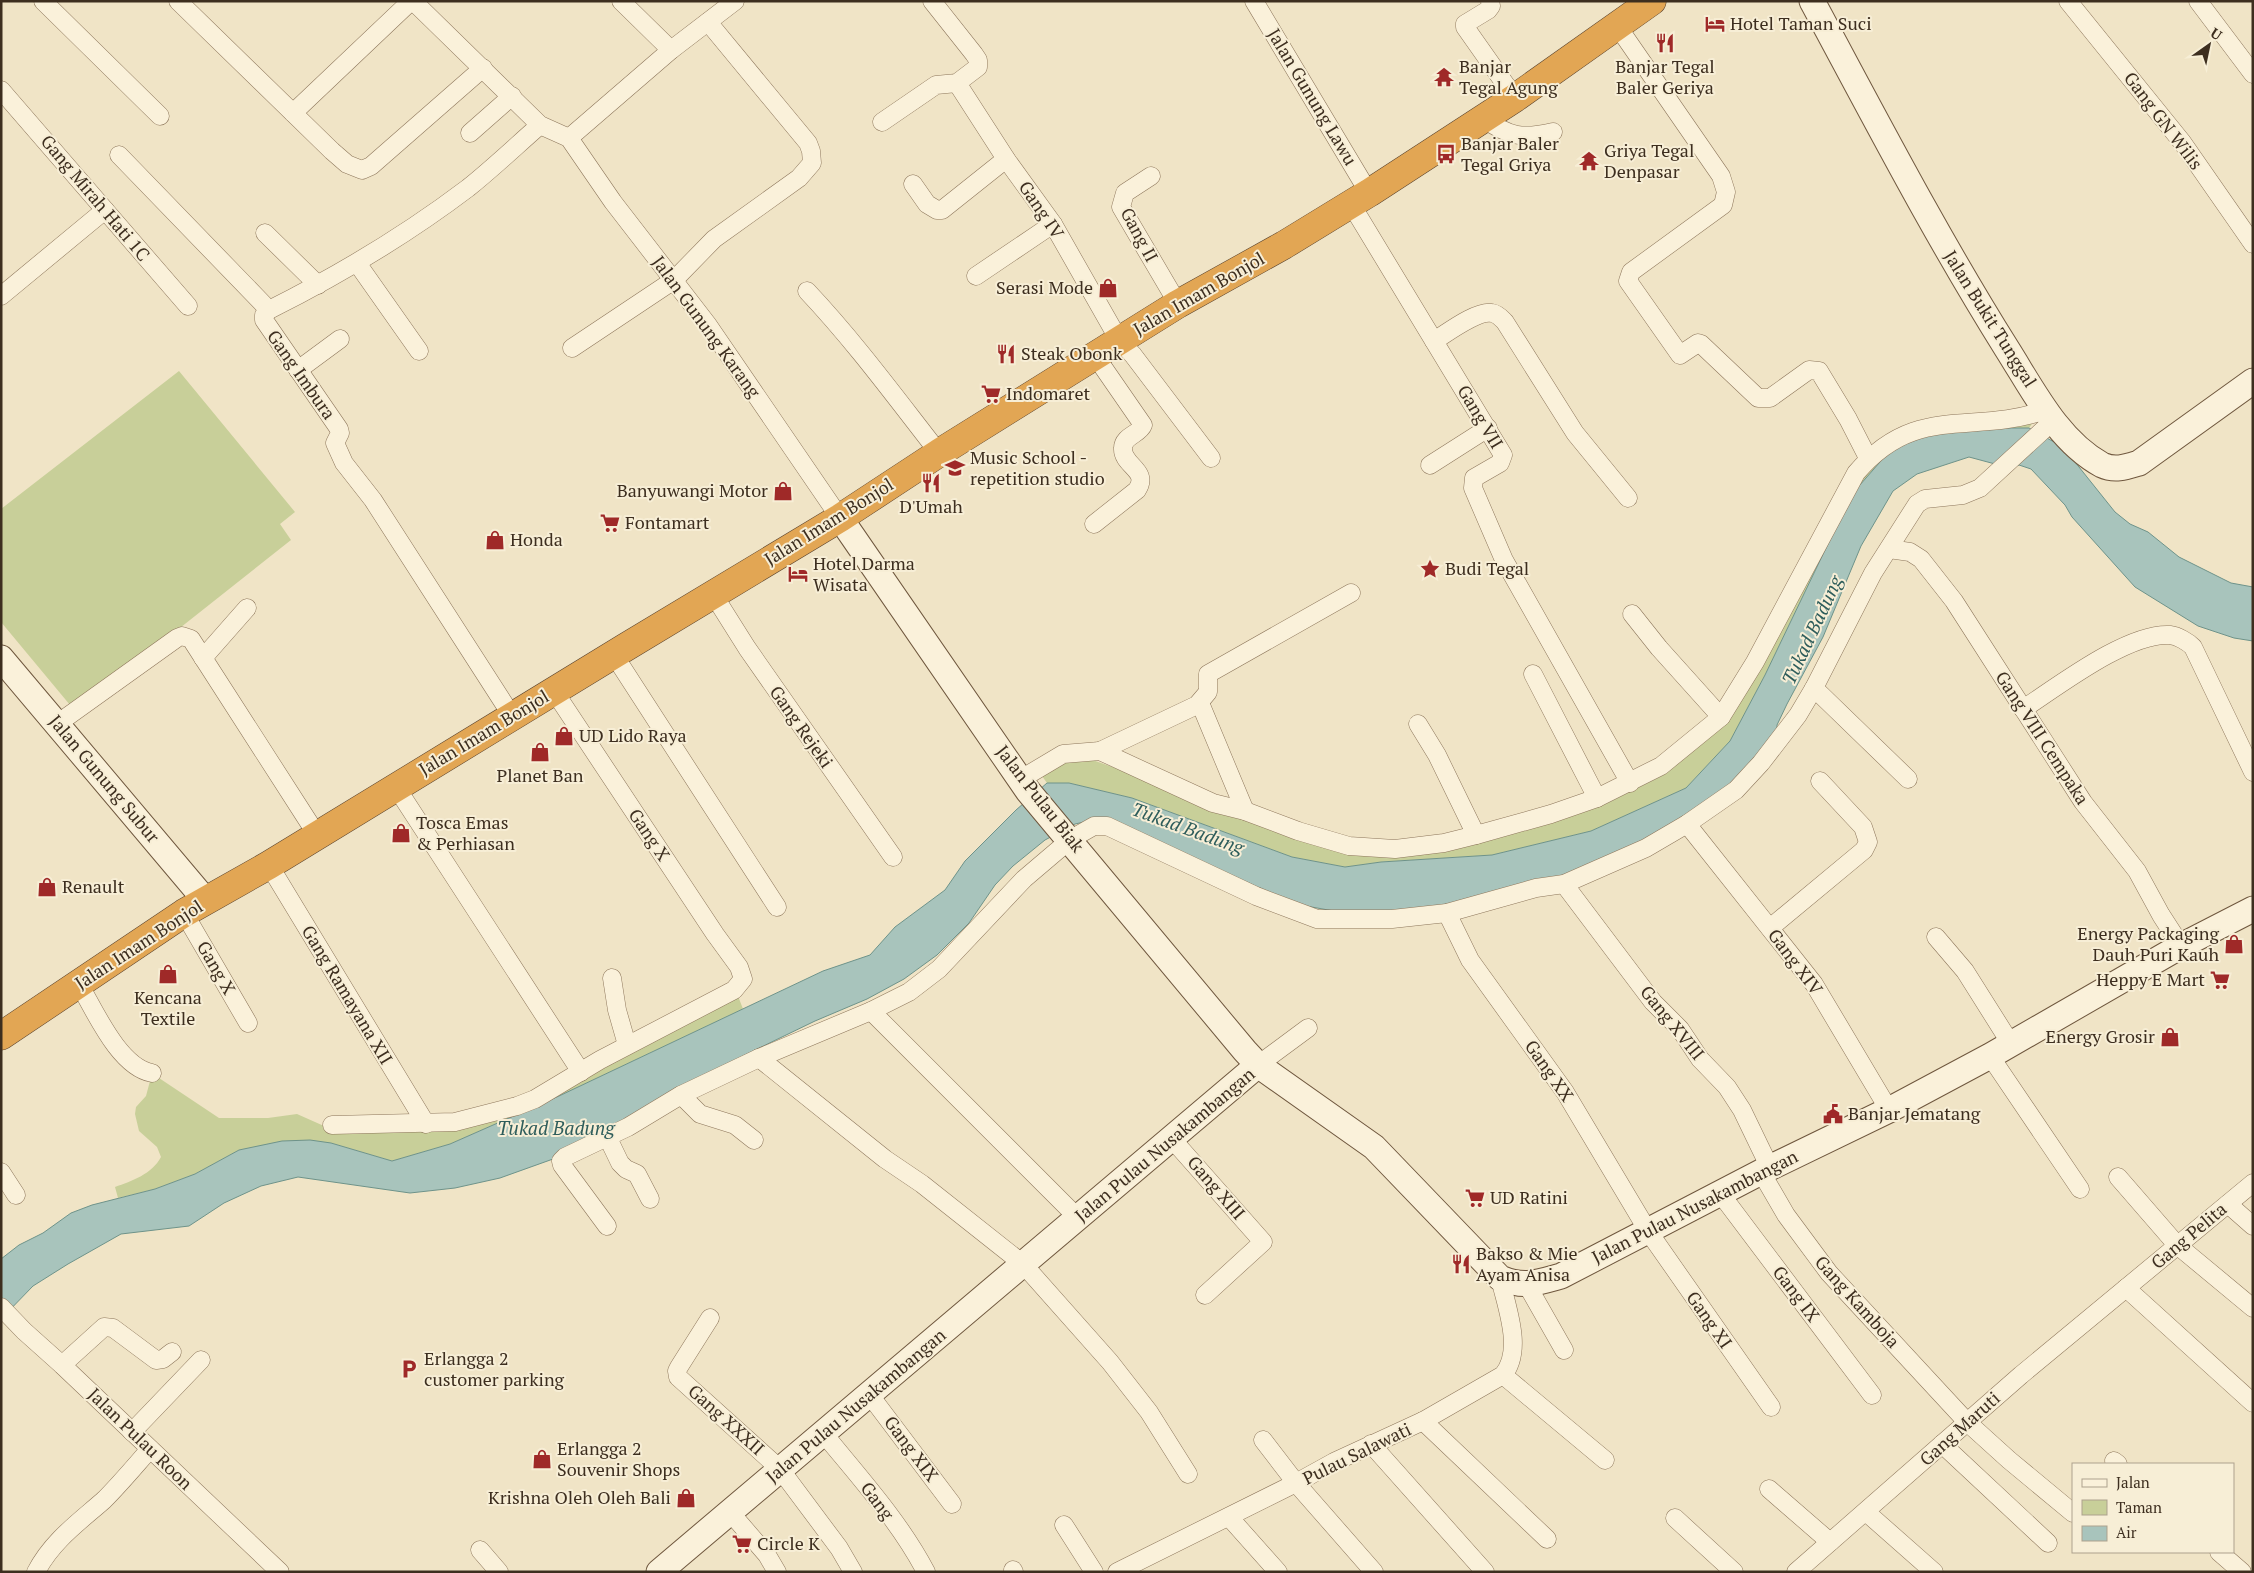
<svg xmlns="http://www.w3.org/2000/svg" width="2254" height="1573" font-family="'PT Serif',serif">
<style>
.green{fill:#c8cf99}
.water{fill:#a8c4bc;stroke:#6e938a}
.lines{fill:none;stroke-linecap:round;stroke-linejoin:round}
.street-casing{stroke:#8d765b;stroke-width:19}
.secondary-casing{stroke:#6f573e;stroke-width:27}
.highway-casing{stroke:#5b442f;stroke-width:29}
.street{stroke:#faf1da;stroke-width:18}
.secondary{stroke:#faf1da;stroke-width:25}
.highway{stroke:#e2a654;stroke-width:28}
.labels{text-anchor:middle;stroke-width:4;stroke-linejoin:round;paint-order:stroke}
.poi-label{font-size:18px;fill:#3d2e1f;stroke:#f7eed6;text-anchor:start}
.street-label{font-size:18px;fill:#3d2e1f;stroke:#f7eed6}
.water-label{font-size:19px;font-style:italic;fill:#2e5d5b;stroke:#f7eed6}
</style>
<rect width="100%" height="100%" fill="#f0e4c6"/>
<g class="green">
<polygon points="179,371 295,512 280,524 291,540 75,711 1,622 1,509"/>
<path d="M2030 419 2032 424 2029 428 1920 433 1894 446 1852 494 1765 675 1730 741 1686 788 1591 831 1492 855 1381 862 1345 867 1292 857 1132 798 1069 783H1047L1042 776 1056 763 1084 757 1337 846 1356 850H1422L1495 834 1582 808 1650 780 1697 746 1723 722 1750 682 1847 498C1861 476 1876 452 1901 439 1933 421 1993 425 2030 419Z"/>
<path d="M738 996 743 1009 559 1096 450 1144 392 1161 331 1143 239 1150 195 1174 155 1189 118 1198 115 1187C132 1181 152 1174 161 1157L157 1147 139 1131 135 1114 136 1107 146 1096 150 1081 156 1076 219 1118H268L297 1114 324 1126 375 1133 441 1130 490 1118Z"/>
</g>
<polygon class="water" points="1997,428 2029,428 2063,447 2115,512 2130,524 2148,532 2179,557 2231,583 2253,587 2253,641 2234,638 2198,626 2135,587 2072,517 2065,505 2031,469 2019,465 2010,468 1969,457 1917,474 1893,491 1861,546 1823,637 1787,704 1777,725 1777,732 1728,791 1602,865 1502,897 1425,911 1356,915 1295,904 1115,822 1093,820 1075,824 1045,840 1013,866 995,885 969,923 937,955 904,979 867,999 815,1021 685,1084 567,1154 500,1178 455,1188 410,1193 298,1177 261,1186 224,1203 189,1226 121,1234 68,1264 33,1286 1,1319 1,1259 19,1245 43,1233 71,1213 92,1205 155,1189 195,1174 239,1150 282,1141 310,1140 331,1143 392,1161 450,1144 559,1096 823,971 870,955 895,927 945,890 965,861 1016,810 1047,783 1069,783 1132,798 1292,857 1345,867 1381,862 1492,855 1591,831 1686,788 1730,741 1765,675 1852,494 1894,446 1920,433"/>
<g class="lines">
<defs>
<g id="street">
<polyline points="43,1 160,116"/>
<polyline points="178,1 332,151 347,164 362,170 371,166 483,68"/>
<polyline points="413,1 540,125 569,138 613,202 708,325 840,518"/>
<polyline points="621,1 671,50"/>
<polyline points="1254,1 1369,193"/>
<polyline points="1490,1 1491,6 1488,10 1465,24 1465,27 1515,98"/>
<polyline points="2068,1 2182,142 2253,244"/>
<polyline points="2198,1 2253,74"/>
<polyline points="1618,27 1721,176 1726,192 1723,205 1631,272 1628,281 1680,355 1698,343 1701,344 1758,398 1770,398 1809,370 1819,371 1848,419 1868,458"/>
<polyline points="957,83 1006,159 1053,224 1119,340 1133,355 1211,458"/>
<polyline points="1,90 188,306"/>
<polyline points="293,113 411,1"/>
<path d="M1483 118C1509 137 1523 139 1553 132"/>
<polyline points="882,122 936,85 957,83 978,67 978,60 974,54 932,1"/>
<polyline points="470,133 512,96"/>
<polyline points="569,138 671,50 735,1"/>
<polyline points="119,155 269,310"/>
<polyline points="1151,176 1125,193 1121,207 1178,304"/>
<polyline points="913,184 927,204 937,210 942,210 1006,159"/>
<polyline points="1351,204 1503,455 1500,463 1474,478 1473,488 1504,560 1630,783"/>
<polyline points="265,233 318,285"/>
<polyline points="357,263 419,351"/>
<polyline points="976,276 1053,224"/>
<path d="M807 291C855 342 896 398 939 453"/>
<polyline points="1,296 105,210"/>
<path d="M1434 341C1447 333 1477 310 1492 313 1498 314 1501 318 1505 322L1575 433 1628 498"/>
<polyline points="572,348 674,280 714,239 799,178 812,163 811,151 808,143 708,22"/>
<polyline points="298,370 340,339"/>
<polyline points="1430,465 1488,428"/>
<path d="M1094 524 1137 490C1150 470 1122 466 1123 448 1123 436 1140 434 1143 425L1096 357"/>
<polyline points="1889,549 1910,552 1921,559 1954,601 2083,802 2137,871 2161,915 2181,946"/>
<polyline points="713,594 747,648 893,857"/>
<polyline points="1632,614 1659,648 1721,717"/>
<polyline points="614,655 777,907"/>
<polyline points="203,658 247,608"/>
<polyline points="1533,674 1597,798"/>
<polyline points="1814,688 1908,779"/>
<polyline points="1200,703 1245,811"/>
<path d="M2023 709C2057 687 2128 632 2170 635 2178 636 2188 642 2193 647L2253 772"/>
<path d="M512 716 373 500 344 463 335 443 340 433 339 429 264 320V315L269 310C339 275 406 235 468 188 493 168 516 146 540 125"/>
<polyline points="57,724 177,638 182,636 191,639 317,835"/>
<polyline points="1418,724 1437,755 1476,835"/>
<polyline points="1100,751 1197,705 1208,692 1208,674 1351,593"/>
<path d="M1021 779 1063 754 1100 751 1213 803 1245 811 1298 831 1349 846 1395 849 1444 843 1476 835 1551 814 1597 798 1661 766 1721 717 1755 662 1856 473C1916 402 1971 436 2046 410"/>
<polyline points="396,787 581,1072"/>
<polyline points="1687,824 1814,984 1889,1110"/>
<polyline points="269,865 426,1124"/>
<polyline points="1564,884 1653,1002 1680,1029 1700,1059 1727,1087 1742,1110 1770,1168"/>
<polyline points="184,913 248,1023"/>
<polyline points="1447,913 1470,960 1565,1092 1648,1231 1771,1407"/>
<polyline points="1770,928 1864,850 1868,842 1863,827 1820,781"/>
<polyline points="1936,937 1965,971 2011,1044"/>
<polyline points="612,978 617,1010 627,1045"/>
<path d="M79 984C95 1011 119 1067 152 1073"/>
<polyline points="871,1011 1078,1218"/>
<polyline points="1990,1056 2080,1189"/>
<polyline points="759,1058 885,1159 922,1184 1023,1264 1110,1362 1149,1412 1188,1474"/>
<polyline points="1258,1065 1308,1028"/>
<polyline points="681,1095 700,1114 735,1125 754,1140"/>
<polyline points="332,1125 455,1122 517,1106 535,1099 600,1060 734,990 743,979 739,967 715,934 554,691"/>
<polyline points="607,1136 620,1163 626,1169 637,1174 650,1199"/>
<polyline points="1172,1139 1263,1242 1205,1295"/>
<polyline points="1,1172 16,1195"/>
<polyline points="1761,1172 1786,1215 1829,1273 1967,1422 2009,1460 2073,1513"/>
<polyline points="2118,1177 2177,1245 2253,1308"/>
<polyline points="1720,1193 1872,1395"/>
<polyline points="2228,1204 2253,1226"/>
<polyline points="607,1226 562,1165 561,1161 565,1157 628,1127 681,1095 759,1058 871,1011 909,992 939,969 1024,879 1071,839 1094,826 1107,826 1256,896 1317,919 1392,919 1447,913 1536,888 1564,884 1646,848 1687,824 1736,790 1761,763 1798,715 1814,688 1873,573 1917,504 1925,499 1963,495 1980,488 2054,420"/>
<polyline points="1527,1285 1564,1350"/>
<polyline points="2126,1288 2253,1403"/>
<polyline points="1,1307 24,1331 62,1365 280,1572"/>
<polyline points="710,1318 679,1367 677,1371 678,1377 780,1469 839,1548 853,1572"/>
<polyline points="62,1365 104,1327 113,1328 156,1360 163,1359 172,1352"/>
<polyline points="1503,1375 1605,1460"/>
<polyline points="869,1394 952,1504"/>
<polyline points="1423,1421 1547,1539"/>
<polyline points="132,1432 201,1360"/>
<path d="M824 1434C859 1477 900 1522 926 1572"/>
<polyline points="1263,1440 1296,1483 1374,1572"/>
<polyline points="1371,1444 1485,1572"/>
<polyline points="1942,1444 2048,1543"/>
<polyline points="2114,1461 2118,1464"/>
<polyline points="1769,1489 1830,1542"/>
<polyline points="730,1512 767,1555 777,1572"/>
<polyline points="1866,1512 1934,1572"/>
<polyline points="1229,1517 1278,1572"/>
<polyline points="1675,1518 1734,1572"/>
<polyline points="1064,1525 1094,1572"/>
<polyline points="480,1550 499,1572"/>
<polyline points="2219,1552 2242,1572"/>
<polyline points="1013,1570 1014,1572"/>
<path d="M36 1572C52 1541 79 1522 104 1500 120 1484 135 1466 150 1449"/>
<path d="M1117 1572 1296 1483 1334 1462 1423 1421 1503 1375C1524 1350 1506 1306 1500 1278"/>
<polyline points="1796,1572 2021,1375 2253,1183"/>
</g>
<g id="secondary">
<path d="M1812 1C1875 118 1936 236 2007 349 2033 390 2058 441 2102 465 2115 471 2126 467 2139 463L2253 381"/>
<path d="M840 518 1028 791 1245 1051 1258 1065 1374 1147 1500 1278C1524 1288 1536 1283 1561 1276L1761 1172 1889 1110 1990 1056 2181 946 2253 909"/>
<polyline points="1,658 206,901"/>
<polyline points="659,1572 1258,1065"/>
</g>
<polyline id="highway" points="1,1036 184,913 269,865 626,647 840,518 939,453 1178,304 1284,245 1369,193 1515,98 1652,1"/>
</defs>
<use href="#street" class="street-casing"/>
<use href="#secondary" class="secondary-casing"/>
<use href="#highway" class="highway-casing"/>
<use href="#street" class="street"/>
<use href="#secondary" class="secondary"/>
<use href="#highway" class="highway"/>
</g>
<defs>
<symbol id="hotel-bare" viewBox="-9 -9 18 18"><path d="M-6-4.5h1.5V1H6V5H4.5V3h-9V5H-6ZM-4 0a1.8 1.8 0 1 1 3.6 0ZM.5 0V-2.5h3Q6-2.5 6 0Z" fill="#9f2928" stroke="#f7eed6" stroke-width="2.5" paint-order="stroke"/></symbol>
<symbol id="restaurant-bare" viewBox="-9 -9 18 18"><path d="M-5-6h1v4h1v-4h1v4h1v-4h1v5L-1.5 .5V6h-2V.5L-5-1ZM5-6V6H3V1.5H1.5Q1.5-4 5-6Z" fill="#9f2928" stroke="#f7eed6" stroke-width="2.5" paint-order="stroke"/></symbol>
<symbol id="temple-bare" viewBox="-9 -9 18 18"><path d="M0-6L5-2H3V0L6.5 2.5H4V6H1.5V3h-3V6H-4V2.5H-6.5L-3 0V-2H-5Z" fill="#9f2928" stroke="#f7eed6" stroke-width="2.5" paint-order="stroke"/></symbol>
<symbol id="bus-bare" viewBox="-9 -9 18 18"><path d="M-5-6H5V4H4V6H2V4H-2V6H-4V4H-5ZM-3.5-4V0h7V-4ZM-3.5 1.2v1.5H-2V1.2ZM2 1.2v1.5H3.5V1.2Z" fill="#9f2928" stroke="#f7eed6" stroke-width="2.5" paint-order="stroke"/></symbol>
<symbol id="shop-bare" viewBox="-9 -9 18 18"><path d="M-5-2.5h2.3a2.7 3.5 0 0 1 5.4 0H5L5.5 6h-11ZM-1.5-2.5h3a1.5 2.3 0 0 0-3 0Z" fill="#9f2928" stroke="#f7eed6" stroke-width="2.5" paint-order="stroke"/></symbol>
<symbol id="supermarket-bare" viewBox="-9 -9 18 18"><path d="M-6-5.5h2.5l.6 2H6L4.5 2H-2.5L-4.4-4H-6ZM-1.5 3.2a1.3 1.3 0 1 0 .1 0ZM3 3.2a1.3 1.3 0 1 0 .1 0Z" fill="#9f2928" stroke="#f7eed6" stroke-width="2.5" paint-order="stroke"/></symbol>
<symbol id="school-bare" viewBox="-9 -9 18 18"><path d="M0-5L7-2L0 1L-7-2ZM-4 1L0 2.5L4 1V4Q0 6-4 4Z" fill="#9f2928" stroke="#f7eed6" stroke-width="2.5" paint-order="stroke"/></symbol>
<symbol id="sight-bare" viewBox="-9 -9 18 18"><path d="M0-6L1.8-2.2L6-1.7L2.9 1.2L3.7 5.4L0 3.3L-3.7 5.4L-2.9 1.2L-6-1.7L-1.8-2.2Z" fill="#9f2928" stroke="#f7eed6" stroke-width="2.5" paint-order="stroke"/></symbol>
<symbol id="civic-bare" viewBox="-9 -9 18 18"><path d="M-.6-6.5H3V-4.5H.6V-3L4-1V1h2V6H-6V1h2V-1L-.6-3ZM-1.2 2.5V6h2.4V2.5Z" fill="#9f2928" stroke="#f7eed6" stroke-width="2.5" paint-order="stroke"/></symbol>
<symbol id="parking-bare" viewBox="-9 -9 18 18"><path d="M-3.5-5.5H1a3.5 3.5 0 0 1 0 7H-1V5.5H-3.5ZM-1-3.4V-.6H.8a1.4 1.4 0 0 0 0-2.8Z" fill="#9f2928" stroke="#f7eed6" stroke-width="2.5" paint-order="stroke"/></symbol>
</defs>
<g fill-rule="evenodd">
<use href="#hotel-bare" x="1701" y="10" width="28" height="28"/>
<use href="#restaurant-bare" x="1651" y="29" width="28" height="28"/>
<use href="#temple-bare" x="1430" y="63" width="28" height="28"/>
<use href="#bus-bare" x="1432" y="140" width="28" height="28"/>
<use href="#temple-bare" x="1575" y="147" width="28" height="28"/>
<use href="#shop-bare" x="1094" y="274" width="28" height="28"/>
<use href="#restaurant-bare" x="992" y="340" width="28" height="28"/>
<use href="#supermarket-bare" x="977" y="380" width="28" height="28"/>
<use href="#school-bare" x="941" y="454" width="28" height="28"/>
<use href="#restaurant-bare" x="917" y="469" width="28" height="28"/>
<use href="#shop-bare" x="769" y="477" width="28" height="28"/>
<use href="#supermarket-bare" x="596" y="509" width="28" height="28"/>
<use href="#shop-bare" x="481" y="526" width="28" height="28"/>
<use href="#sight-bare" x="1416" y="555" width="28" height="28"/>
<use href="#hotel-bare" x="784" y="560" width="28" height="28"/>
<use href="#shop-bare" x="550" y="722" width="28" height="28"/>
<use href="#shop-bare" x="526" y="738" width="28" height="28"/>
<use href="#shop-bare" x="387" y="819" width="28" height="28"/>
<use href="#shop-bare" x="33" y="873" width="28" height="28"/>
<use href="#shop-bare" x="2220" y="930" width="28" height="28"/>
<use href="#shop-bare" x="154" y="960" width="28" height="28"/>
<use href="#supermarket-bare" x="2206" y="966" width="28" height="28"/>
<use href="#shop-bare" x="2156" y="1023" width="28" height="28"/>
<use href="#civic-bare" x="1819" y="1100" width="28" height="28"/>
<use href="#supermarket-bare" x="1461" y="1184" width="28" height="28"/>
<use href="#restaurant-bare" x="1447" y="1250" width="28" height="28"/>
<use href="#parking-bare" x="395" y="1355" width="28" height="28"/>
<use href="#shop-bare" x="528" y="1445" width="28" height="28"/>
<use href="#shop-bare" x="672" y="1484" width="28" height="28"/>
<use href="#supermarket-bare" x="728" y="1530" width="28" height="28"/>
</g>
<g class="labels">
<g class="poi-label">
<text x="1730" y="30">Hotel Taman Suci</text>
<text x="1459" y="73">Banjar<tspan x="1459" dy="21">Tegal Agung</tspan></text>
<text x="1665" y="73" text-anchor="middle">Banjar Tegal<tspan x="1665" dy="21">Baler Geriya</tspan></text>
<text x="1461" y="150">Banjar Baler<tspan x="1461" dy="21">Tegal Griya</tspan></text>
<text x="1604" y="157">Griya Tegal<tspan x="1604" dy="21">Denpasar</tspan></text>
<text x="1093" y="294" text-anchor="end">Serasi Mode</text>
<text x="1021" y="360">Steak Obonk</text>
<text x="1006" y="400">Indomaret</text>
<text x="970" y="464">Music School -<tspan x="970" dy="21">repetition studio</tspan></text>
<text x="768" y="497" text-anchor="end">Banyuwangi Motor</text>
<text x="931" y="513" text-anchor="middle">D'Umah</text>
<text x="625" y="529">Fontamart</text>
<text x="510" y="546">Honda</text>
<text x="813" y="570">Hotel Darma<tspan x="813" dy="21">Wisata</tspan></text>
<text x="1445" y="575">Budi Tegal</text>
<text x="579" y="742">UD Lido Raya</text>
<text x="540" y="782" text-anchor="middle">Planet Ban</text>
<text x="416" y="829">Tosca Emas<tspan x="416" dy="21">&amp; Perhiasan</tspan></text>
<text x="62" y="893">Renault</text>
<text x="2219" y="940" text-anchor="end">Energy Packaging<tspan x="2219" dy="21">Dauh Puri Kauh</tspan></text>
<text x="2205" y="986" text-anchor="end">Heppy E Mart</text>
<text x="168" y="1004" text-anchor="middle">Kencana<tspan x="168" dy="21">Textile</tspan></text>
<text x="2155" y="1043" text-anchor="end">Energy Grosir</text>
<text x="1848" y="1120">Banjar Jematang</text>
<text x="1490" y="1204">UD Ratini</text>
<text x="1476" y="1260">Bakso &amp; Mie<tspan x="1476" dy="21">Ayam Anisa</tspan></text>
<text x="424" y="1365">Erlangga 2<tspan x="424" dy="21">customer parking</tspan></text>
<text x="557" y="1455">Erlangga 2<tspan x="557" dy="21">Souvenir Shops</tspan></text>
<text x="671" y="1504" text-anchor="end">Krishna Oleh Oleh Bali</text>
<text x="757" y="1550">Circle K</text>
</g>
<g class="street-label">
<text transform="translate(1312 97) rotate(59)" y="6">Jalan Gunung Lawu</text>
<text transform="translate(2163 121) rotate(53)" y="6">Gang GN Wilis</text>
<text transform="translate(95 198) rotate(50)" y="6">Gang Mirah Hati 1C</text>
<text transform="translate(1041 210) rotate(56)" y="6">Gang IV</text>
<text transform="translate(1139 235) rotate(62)" y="6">Gang II</text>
<text transform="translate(1199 294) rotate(-30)" y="6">Jalan Imam Bonjol</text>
<text transform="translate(1990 319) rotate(58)" y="6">Jalan Bukit Tunggal</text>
<text transform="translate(706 327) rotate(54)" y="6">Jalan Gunung Karang</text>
<text transform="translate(301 375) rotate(55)" y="6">Gang Imbura</text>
<text transform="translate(1480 417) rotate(59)" y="6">Gang VII</text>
<text transform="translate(829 522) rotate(-32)" y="6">Jalan Imam Bonjol</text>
<text transform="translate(801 727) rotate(55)" y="6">Gang Rejeki</text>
<text transform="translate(484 733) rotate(-31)" y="6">Jalan Imam Bonjol</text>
<text transform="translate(2042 738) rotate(57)" y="6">Gang VIII Cempaka</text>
<text transform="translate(104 779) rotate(50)" y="6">Jalan Gunung Subur</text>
<text transform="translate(1040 799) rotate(52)" y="6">Jalan Pulau Biak</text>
<text transform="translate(649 835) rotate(56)" y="6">Gang X</text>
<text transform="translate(139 945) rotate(-33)" y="6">Jalan Imam Bonjol</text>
<text transform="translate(1795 962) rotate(53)" y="6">Gang XIV</text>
<text transform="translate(216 968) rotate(60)" y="6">Gang X</text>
<text transform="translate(347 995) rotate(59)" y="6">Gang Ramayana XII</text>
<text transform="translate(1672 1023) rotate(51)" y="6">Gang XVIII</text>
<text transform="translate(1549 1071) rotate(55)" y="6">Gang XX</text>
<text transform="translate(1165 1145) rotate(-40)" y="6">Jalan Pulau Nusakambangan</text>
<text transform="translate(1216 1188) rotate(49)" y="6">Gang XIII</text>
<text transform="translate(1695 1207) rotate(-27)" y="6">Jalan Pulau Nusakambangan</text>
<text transform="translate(2189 1236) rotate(-40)" y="6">Gang Pelita</text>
<text transform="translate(1796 1294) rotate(53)" y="6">Gang IX</text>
<text transform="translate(1857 1302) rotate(48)" y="6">Gang Kamboja</text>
<text transform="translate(1709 1320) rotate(55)" y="6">Gang XI</text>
<text transform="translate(856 1406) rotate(-40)" y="6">Jalan Pulau Nusakambangan</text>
<text transform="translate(726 1420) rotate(42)" y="6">Gang XXXII</text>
<text transform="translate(1960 1429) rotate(-42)" y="6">Gang Maruti</text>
<text transform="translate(140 1439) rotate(44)" y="6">Jalan Pulau Roon</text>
<text transform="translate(911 1449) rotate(53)" y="6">Gang XIX</text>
<text transform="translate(1357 1454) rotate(-26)" y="6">Pulau Salawati</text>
<text transform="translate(877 1501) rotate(53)" y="6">Gang</text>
</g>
<g class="water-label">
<text transform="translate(1812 630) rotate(-65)" y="7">Tukad Badung</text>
<text transform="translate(1188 828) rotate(20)" y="7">Tukad Badung</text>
<text x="556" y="1135">Tukad Badung</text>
</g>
</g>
<rect width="2254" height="1573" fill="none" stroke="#3d2e1f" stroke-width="5"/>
<rect x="2072" y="1463" width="162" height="90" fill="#f7eed6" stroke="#ada18d"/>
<rect x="2082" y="1479" width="25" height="8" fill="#faf1da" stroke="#ada18d"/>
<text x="2116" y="1488" font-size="15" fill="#3d2e1f">Jalan</text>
<rect x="2082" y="1500" width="25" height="15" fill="#c8cf99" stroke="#ada18d"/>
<text x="2116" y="1513" font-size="15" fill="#3d2e1f">Taman</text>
<rect x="2082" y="1526" width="25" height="15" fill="#a8c4bc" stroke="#ada18d"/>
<text x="2116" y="1538" font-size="15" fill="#3d2e1f">Air</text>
<g transform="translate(2209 45) rotate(33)" stroke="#f7eed6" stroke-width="4" paint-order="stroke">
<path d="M0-4L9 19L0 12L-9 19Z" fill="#3d2e1f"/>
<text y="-8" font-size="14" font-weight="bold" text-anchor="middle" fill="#3d2e1f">U</text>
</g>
</svg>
